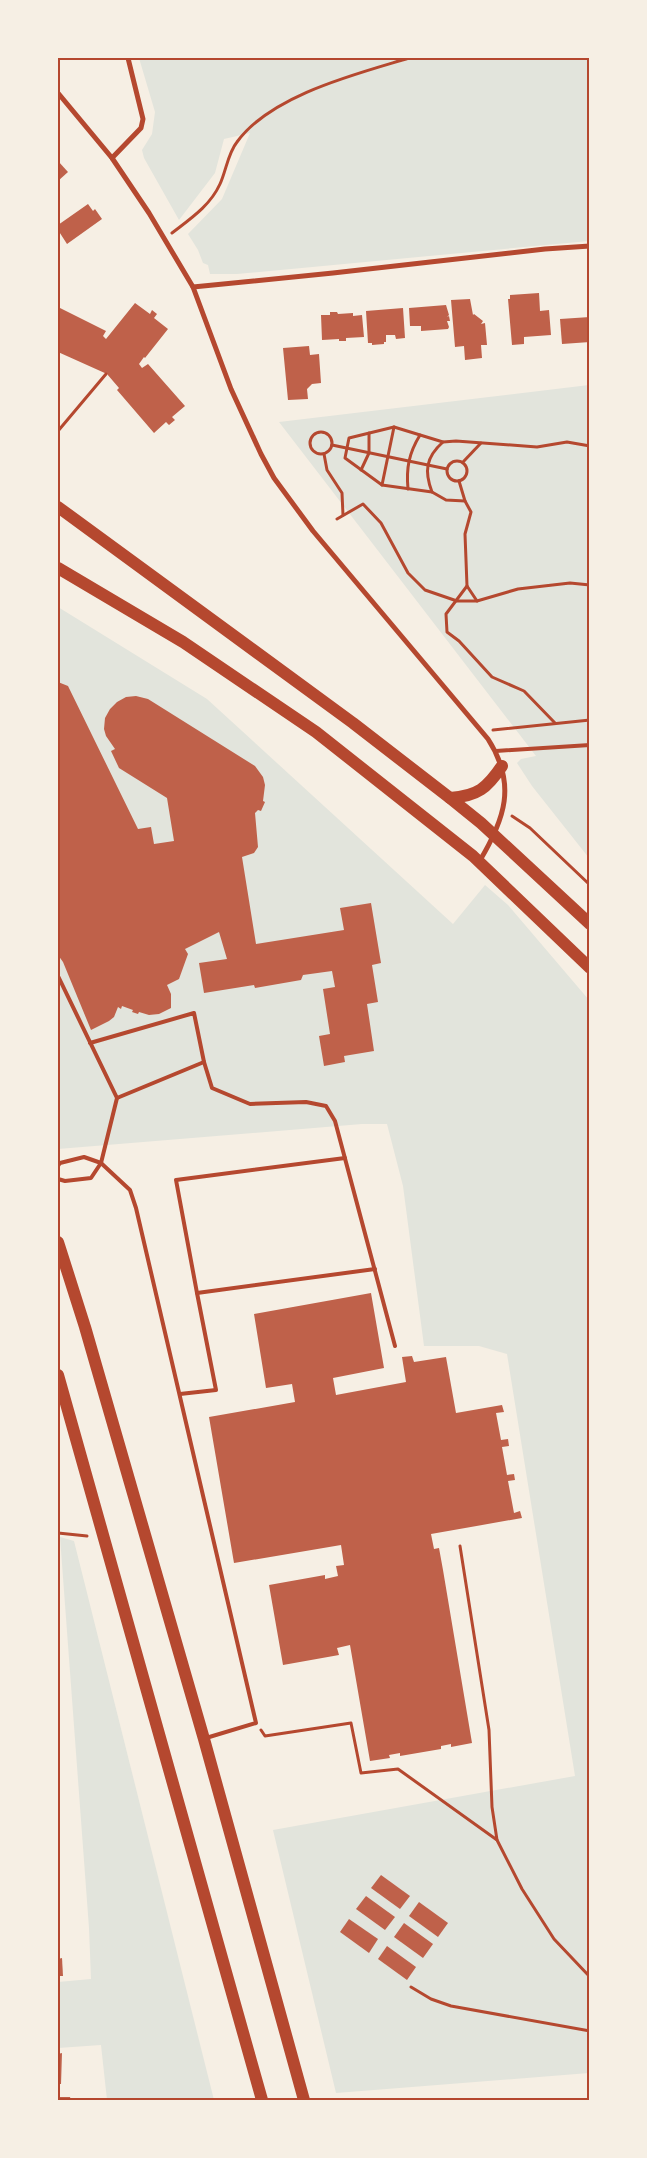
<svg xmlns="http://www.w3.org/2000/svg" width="647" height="2158" font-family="Signika,sans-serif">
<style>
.green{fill:#e2e4dc}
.building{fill:#bf614a}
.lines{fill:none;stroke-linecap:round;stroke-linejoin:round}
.path{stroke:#b5482f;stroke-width:3}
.service{stroke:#b5482f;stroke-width:4}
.minor{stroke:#b5482f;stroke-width:5}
.primary{stroke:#b5482f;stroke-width:12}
.neatline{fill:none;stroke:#b5482f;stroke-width:2}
</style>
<rect width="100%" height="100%" fill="#f6efe4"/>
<g class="green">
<polygon points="139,58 589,58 589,241 237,274 210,274 208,265 203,263 198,250 188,234 222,199 250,133 224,139 215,173 179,220 144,158 142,150 152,134 155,112"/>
<polygon points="589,385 589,858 532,786 517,763 521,759 536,756 279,422"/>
<polygon points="58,607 207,699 453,924 485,885 508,905 589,1000 589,2073 336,2093 273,1830 575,1776 507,1354 479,1346 424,1346 403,1186 387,1124 362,1124 58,1149"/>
<polygon points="60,1537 74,1541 214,2100 107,2100 101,2045 58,2048 58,1982 91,1979 89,1928"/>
</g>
<g class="building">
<polygon points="58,161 68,172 58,181"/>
<polygon points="88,204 93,211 95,209 102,219 67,244 58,230 58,225"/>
<polygon points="539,293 540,311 549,310 551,335 524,337 524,344 512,345 508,299 510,299 510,295"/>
<polygon points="470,299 473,315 474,314 483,321 481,324 485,323 487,345 481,345 482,358 465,360 464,346 455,347 451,300"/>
<polygon points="135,303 150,314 152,310 157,314 154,318 168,329 145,358 144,357 139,364 142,368 148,364 185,406 172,417 175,420 169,425 166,422 154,433 117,390 119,388 107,374 58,352 58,307 106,331 103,336 106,339"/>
<polygon points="446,305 449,315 447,317 449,316 450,321 447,321 449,327 448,329 421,331 421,326 410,326 409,308"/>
<polygon points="403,308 405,338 396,339 395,335 386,335 386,342 384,342 384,344 372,345 372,343 368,343 366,311"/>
<polygon points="330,312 337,312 338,314 353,313 353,316 362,315 364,337 346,338 346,341 339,341 339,339 322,340 321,315 330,315"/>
<polygon points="590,317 590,342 562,344 560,319"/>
<polygon points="309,346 310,355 319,354 321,383 312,384 307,389 308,399 288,400 283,348"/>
<polygon points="58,682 68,686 138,829 151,827 154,844 174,841 167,798 119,768 111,751 115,749 106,736 104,729 105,718 110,709 117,702 126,697 136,696 148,699 255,766 263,777 265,785 263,801 265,802 261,811 258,810 255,813 258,847 254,853 242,857 256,944 344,930 340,908 371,903 381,963 372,965 378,1002 367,1004 374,1051 344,1056 345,1062 324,1066 319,1036 330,1034 323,989 335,987 332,971 303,975 301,980 255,988 254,985 204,993 199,963 227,959 219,932 185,949 188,954 179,979 167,985 171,994 171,1008 159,1014 149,1015 139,1012 138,1014 132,1012 133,1010 122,1006 121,1009 118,1007 114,1017 109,1021 91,1030 63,962 58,955"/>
<polygon points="371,1293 384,1368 333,1378 336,1395 406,1382 402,1357 412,1356 414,1362 446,1357 456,1413 502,1405 504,1412 496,1413 501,1440 508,1439 509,1446 502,1447 507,1475 514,1474 515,1480 508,1481 514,1513 520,1511 522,1518 431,1534 434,1549 439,1548 443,1570 472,1743 451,1747 451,1744 441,1746 441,1749 400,1756 400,1753 389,1755 390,1758 370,1761 350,1645 337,1648 339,1655 283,1665 269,1585 325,1575 325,1579 338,1576 336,1566 344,1565 341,1545 234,1563 209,1417 295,1402 292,1384 266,1388 254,1314"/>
<polygon points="381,1875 410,1896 400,1909 371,1888"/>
<polygon points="366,1896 395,1917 385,1930 356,1909"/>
<polygon points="419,1902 448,1923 438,1937 409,1916"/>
<polygon points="349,1919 378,1939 369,1953 340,1932"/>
<polygon points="404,1923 433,1944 423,1958 394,1937"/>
<polygon points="387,1946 416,1967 407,1980 378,1959"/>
<polygon points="62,1958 63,1976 58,1976 58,1959"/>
<polygon points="62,2053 61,2084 58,2084 58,2054"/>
<polygon points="58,2097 70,2097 71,2100 58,2100"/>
</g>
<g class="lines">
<g class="path">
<path d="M172 233C190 219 210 206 220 184 226 171 228 153 237 142 271 95 356 74 409 58"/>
<polyline points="58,431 106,374"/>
<circle cx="321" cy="443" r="11"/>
<polyline points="332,445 447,469"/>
<polyline points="324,454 327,470 342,493 343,515"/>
<circle cx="457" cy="471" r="10"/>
<polyline points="463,462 481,443"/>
<polyline points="361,470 369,453 369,433"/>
<polyline points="459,481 465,501"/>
<polyline points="382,485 394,427"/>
<path d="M408 489C406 468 409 453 420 435"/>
<path d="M432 492C424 471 426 457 443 442"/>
<polyline points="337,519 363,504 381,523 408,573 425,590 457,601 477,601 518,589 570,583 590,585"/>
<polyline points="467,586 446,614 447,632 459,641 492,677 524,691 555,723"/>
<polyline points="477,601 467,586 465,534 471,512 465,501 446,500 432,492 382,485 345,458 349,438 394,427 443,442 456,441 537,447 567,442 590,446"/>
<polyline points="493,730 590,720"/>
<polyline points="512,816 530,828 590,885"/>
<polyline points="58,1533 87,1536"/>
<polyline points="460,1546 489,1730 492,1807 497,1840"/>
<polyline points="261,1730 265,1736 351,1723 361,1773 398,1769 497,1840 522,1889 554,1939 590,1977"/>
<polyline points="411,1987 431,1999 451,2006 590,2031"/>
</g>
<g class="service">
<polyline points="496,751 590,745"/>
<polyline points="58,976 117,1098 101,1163 91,1178 65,1181 58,1179"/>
<polyline points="90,1043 194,1013 204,1062 212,1088 250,1104 306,1102 326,1106 335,1121 395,1346"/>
<polyline points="117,1098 204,1062"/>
<polyline points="58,1166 60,1163 84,1157 101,1163 130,1190 136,1208 256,1723 206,1738"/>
<polyline points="197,1293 176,1180 345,1158"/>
<polyline points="180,1394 216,1390 197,1293 375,1269"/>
</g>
<g class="minor">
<path d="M58 93 112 158 149 213 193 287 231 389 261 454 274 478 313 531 488 739C517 784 505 819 479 862"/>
<polyline points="112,158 141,128 143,119 128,58"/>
<polyline points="193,287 333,273 545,249 590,246"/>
</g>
<g class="primary">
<polyline points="58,507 353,723 450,798 481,823 590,924"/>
<polyline points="58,568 183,642 316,732 473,856 590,968"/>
<path d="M450 798C478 796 487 788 502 766"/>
<polyline points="58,1242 85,1327 204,1739 304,2100"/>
<polyline points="58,1375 262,2100"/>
</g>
</g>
<rect width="647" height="2158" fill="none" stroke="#f6efe4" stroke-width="118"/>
<rect x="59" y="59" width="529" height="2040" class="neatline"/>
</svg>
